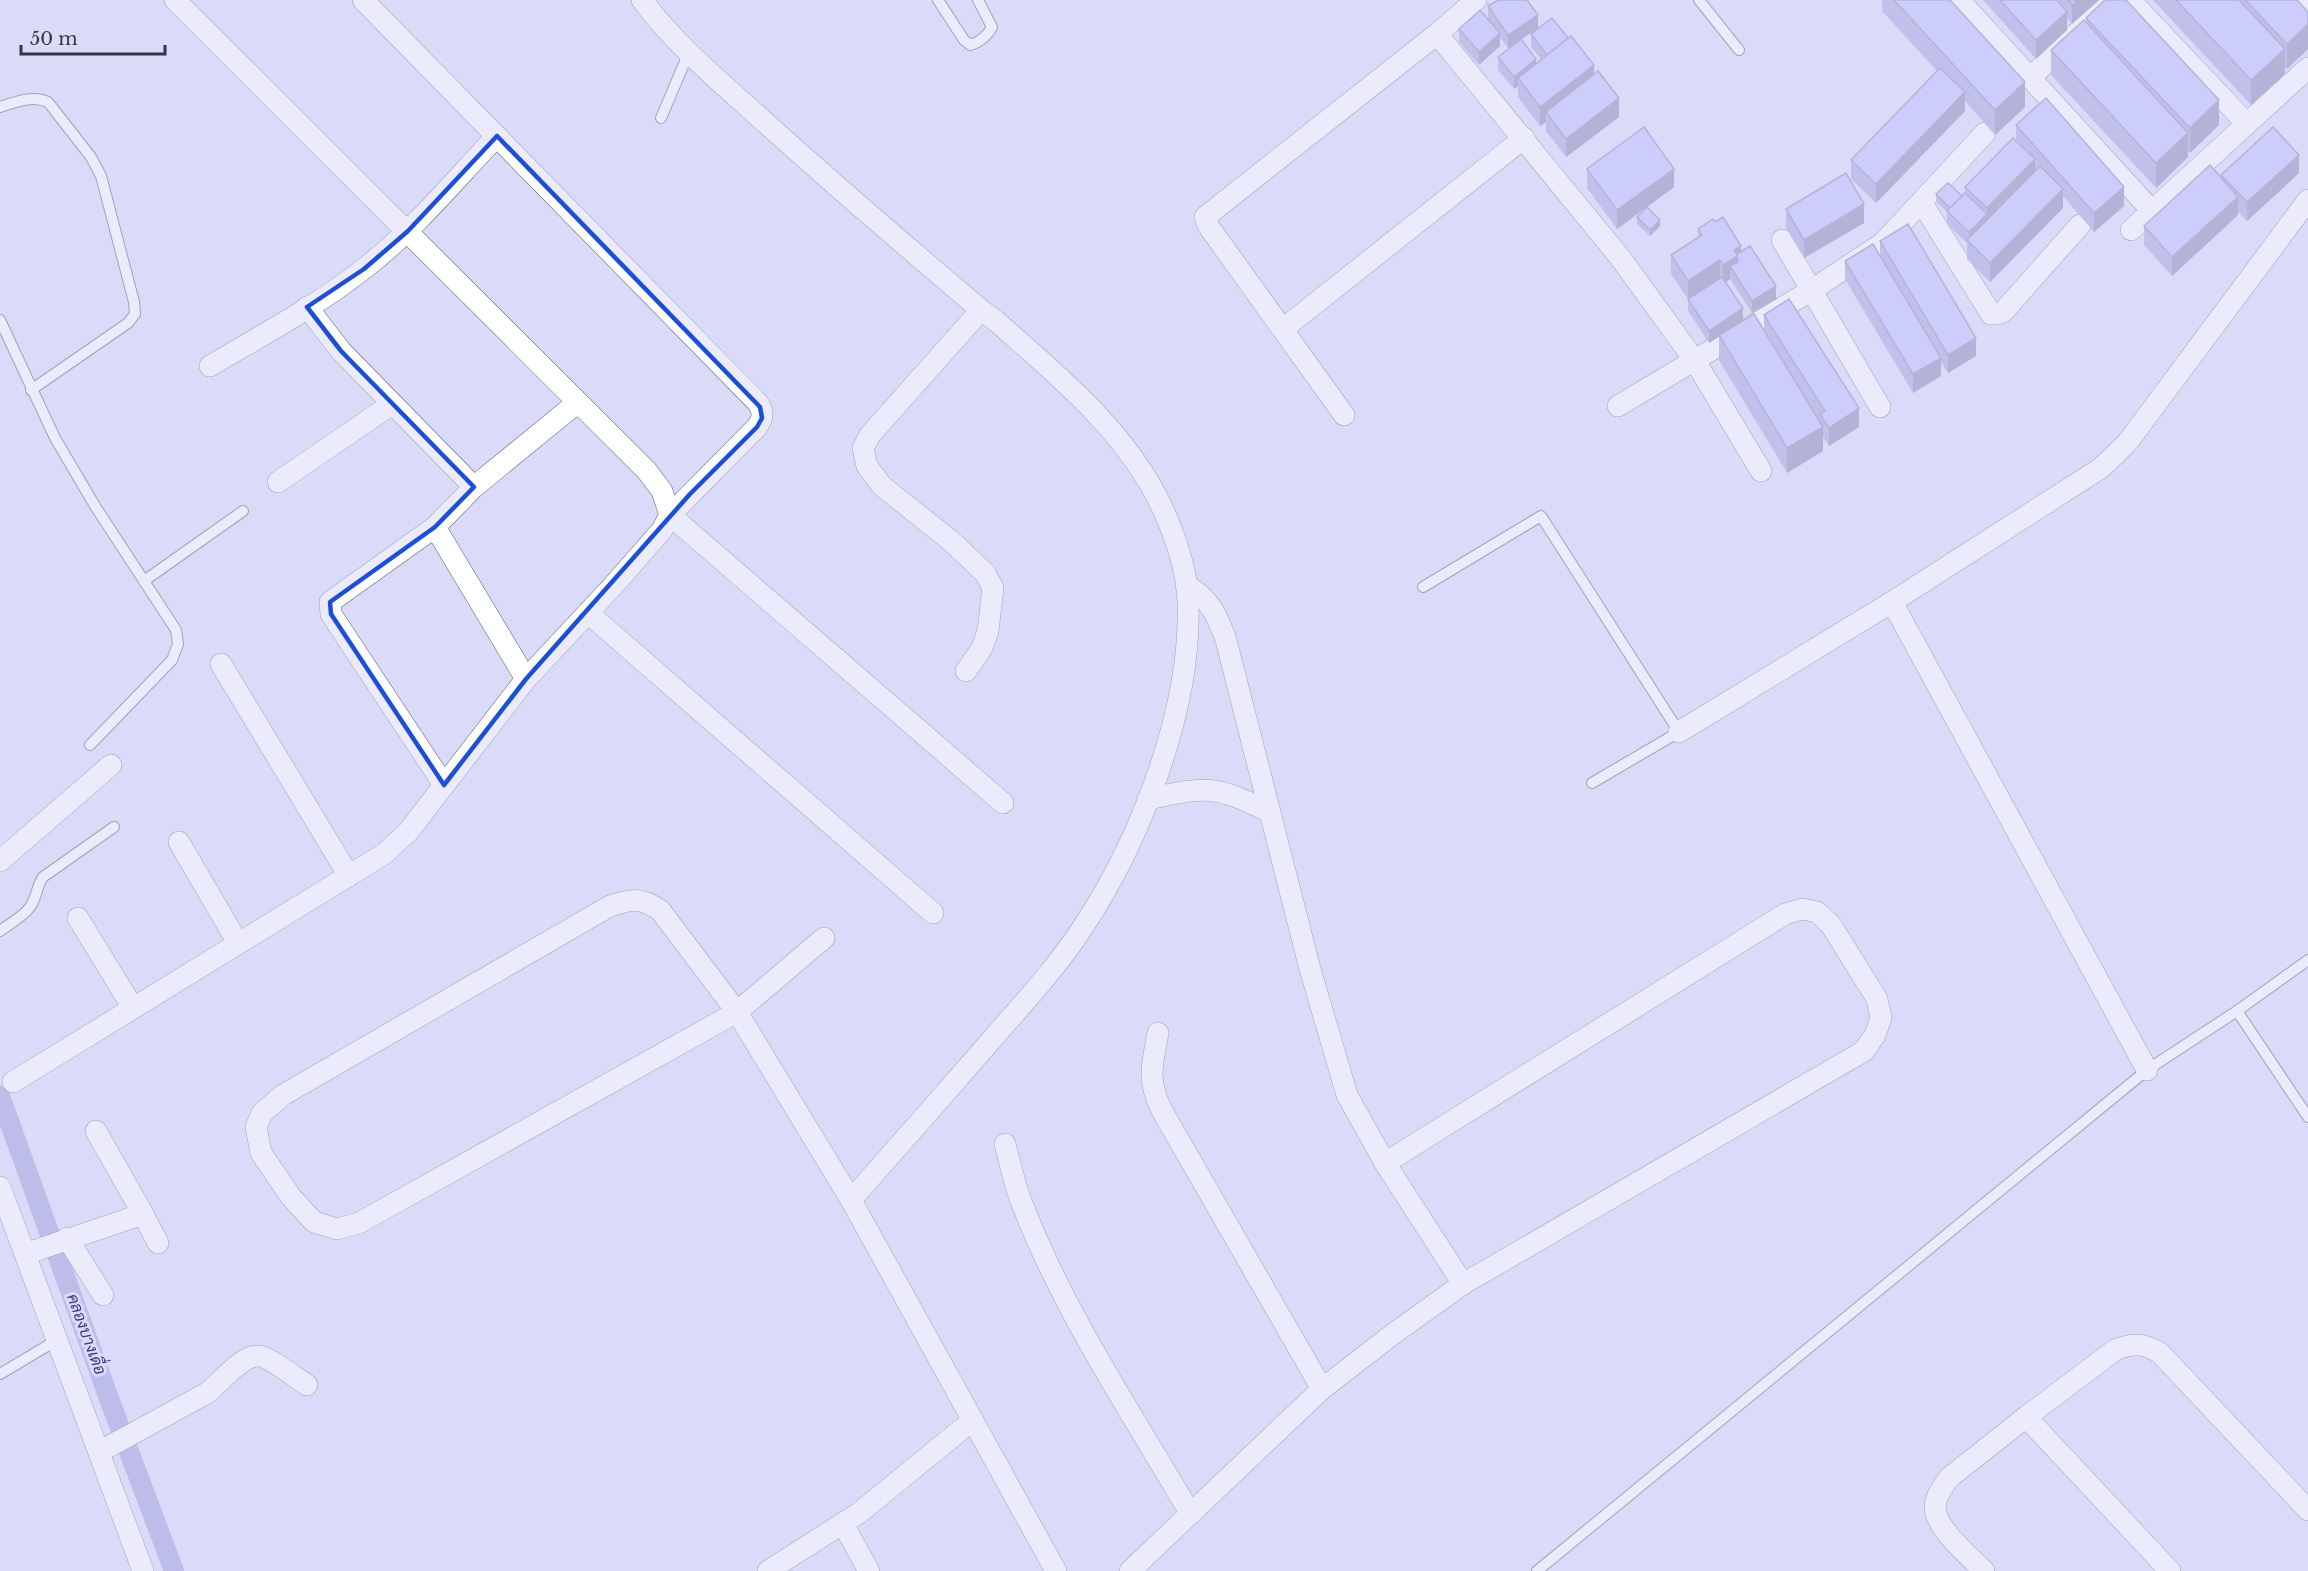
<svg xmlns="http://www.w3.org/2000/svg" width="2308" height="1571" font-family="'Libre Baskerville',Sarabun,serif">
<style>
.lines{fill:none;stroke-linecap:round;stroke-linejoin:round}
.canal{stroke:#999ad9;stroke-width:20}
.lane-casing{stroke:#5b5c74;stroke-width:12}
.street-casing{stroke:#5b5c74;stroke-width:22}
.lane{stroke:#fff;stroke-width:10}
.street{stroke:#fff;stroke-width:21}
.wall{fill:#a1a3da}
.shaded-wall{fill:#8384b1}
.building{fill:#bbbdfd;stroke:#8384b1;stroke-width:1.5}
.marked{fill:none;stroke:#1d4ed8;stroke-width:4.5;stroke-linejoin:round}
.labels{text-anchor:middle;stroke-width:6;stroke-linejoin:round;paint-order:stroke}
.water-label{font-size:16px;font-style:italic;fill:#3c357f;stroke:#dadbf8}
</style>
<rect width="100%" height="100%" fill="#dadbf8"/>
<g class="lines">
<polyline class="canal" points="0,1096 108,1396 174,1571"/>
<defs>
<g id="lane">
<path d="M938 0 964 40 970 45C979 43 988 35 992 27L978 0"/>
<polyline points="1699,0 1739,50"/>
<path d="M0 107C16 102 32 95 48 102L91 157 101 176 134 302 135 314 128 323 31 390"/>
<polyline points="661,118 689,52"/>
<polyline points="0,320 55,438 95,506 176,630 178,644 172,660 90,745"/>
<polyline points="144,581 243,511"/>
<polyline points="1423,587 1541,516 1679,732 1592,783"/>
<path d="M0 931C9 924 23 917 30 907 37 898 36 887 43 877L114 827"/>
<polyline points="2237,1011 2308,1117"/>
<polyline points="0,1374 57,1340"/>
<polyline points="1537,1571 2147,1070 2237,1011 2308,960"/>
</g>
<g id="street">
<polyline points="175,0 647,471 662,491 670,515 1003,803"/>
<path d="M642 0C677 47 724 85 768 125 838 188 909 249 981 310L996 321C1058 376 1125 430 1161 505 1175 535 1187 569 1188 602 1192 709 1140 842 1081 930 1054 971 1019 1008 987 1045 942 1097 896 1149 851 1200"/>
<polyline points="1959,0 2153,212"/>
<polyline points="2130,0 2247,124"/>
<polyline points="2306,0 2308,2"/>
<polyline points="1437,34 1622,260 1695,361 1761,471"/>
<polyline points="2030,78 2112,0"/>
<polyline points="1922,203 1991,314 1997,314 2003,312 2080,225"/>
<polyline points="2131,230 2308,68"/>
<polyline points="1782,240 1880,407"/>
<polyline points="307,307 341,351 474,487 435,527 526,679"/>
<polyline points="1283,329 1524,138"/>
<path d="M210 366C262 335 317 306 365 268 414 230 454 181 497 136"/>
<polyline points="1618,406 1812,290 1883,243 1985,133"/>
<polyline points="1344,415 1209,227 1205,217 1437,34 1476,0"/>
<polyline points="278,482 392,404"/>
<polyline points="474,487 578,402"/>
<polyline points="435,527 330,602 331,614 444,785"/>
<path d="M1186 585C1210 599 1217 615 1226 640L1310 969 1347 1095 1385 1163 1463 1284"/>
<polyline points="1892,602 2147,1070"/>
<polyline points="588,613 933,913"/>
<polyline points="221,664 349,876"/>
<polyline points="966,671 982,648 988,631 993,588 985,573 951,541 882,486 867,466 863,448 870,435 981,310"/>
<polyline points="1679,732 1892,602 2101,468 2127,443 2308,200"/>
<path d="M1148 799C1208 786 1214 785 1270 812"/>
<polyline points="179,842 238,943"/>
<polyline points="0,861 111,765"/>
<polyline points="78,918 133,1008"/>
<path d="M824 938 737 1012 359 1223 337 1229 314 1222 291 1197 261 1153 256 1127 262 1113 283 1095 610 906C631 899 640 897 660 910L737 1012 851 1200 1056 1571"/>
<path d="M1158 1033C1152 1066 1147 1078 1161 1109L1322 1389"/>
<path d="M13 1082 384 854 408 832 526 679 612 587 662 530 670 515 757 427C763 418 764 413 758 403L363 0"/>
<polyline points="96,1131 143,1214"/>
<path d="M1005 1144C1010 1162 1014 1183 1021 1201 1063 1311 1131 1412 1190 1513"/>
<polyline points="0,1187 143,1571"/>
<polyline points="67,1238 103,1295"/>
<polyline points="25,1254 143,1214 158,1243"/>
<polyline points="2026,1417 2170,1571"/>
<path d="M99 1452 207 1393C220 1383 243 1354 259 1356 267 1356 298 1379 307 1385"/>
<polyline points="843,1524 869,1571"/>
<polyline points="768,1571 859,1513 973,1420"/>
<polyline points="1130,1571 1322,1389 1393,1334 1463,1284 1864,1051 1875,1035 1881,1018 1877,999 1831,925 1817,912 1802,909 1785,914 1385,1163"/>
<path d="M1984 1571C1970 1557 1935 1528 1935 1507 1936 1495 1943 1486 1950 1477L2026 1417 2115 1350C2133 1343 2144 1343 2160 1353L2308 1510"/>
</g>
</defs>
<use href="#lane" class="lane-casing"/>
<use href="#street" class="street-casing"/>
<use href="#lane" class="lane"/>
<use href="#street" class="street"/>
</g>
<g class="wall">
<polygon points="1882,0 1950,0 2025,107 1995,135 1965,101 1965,111 1876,203 1851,179 1851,160 1937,71 1882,11"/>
<polygon points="1983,0 2099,0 2072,24 2067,18 2067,30 2036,59"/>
<polygon points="2153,0 2297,0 2308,12 2308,49 2287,69 2285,67 2285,74 2251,105"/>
<polygon points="1488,6 1538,28 1508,48 1500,37 1500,46 1479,65 1459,42 1459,29 1488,19"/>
<polygon points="2086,18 2219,125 2190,153 2188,151 2188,157 2156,188 2051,75 2051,50 2086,23"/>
<polygon points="1531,34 1594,75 1619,117 1566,157 1546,131 1546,122 1540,126 1518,97 1518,86 1514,89 1498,70 1498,57 1536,63 1541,59 1531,47"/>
<polygon points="2016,125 2124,206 2094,232 2063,196 2063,208 1990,282 1967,259 1967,243 1947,224 1947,212 1936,201 1936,194 1962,196 1965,193 1965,187 2016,141"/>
<polygon points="1587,169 1674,187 1617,229 1587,188"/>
<polygon points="2299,173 2247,221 2238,212 2238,215 2172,276 2144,245 2144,226 2221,178 2221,175"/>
<polygon points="1786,209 1864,223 1804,258 1786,228"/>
<polygon points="1637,217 1660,226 1650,236 1637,224"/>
<polygon points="1715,222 1741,252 1776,299 1752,313 1730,279 1726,282 1743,320 1764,329 1764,315 1859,427 1829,446 1823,437 1823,451 1787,473 1719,360 1719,337 1709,343 1688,311 1688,299 1671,274 1671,255 1698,238 1698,229"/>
<polygon points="1880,241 1976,356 1948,373 1941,362 1941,376 1913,393 1845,279 1845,261 1880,255"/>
</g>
<g class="shaded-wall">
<polygon points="2078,0 2099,0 2072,24 2072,5"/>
<polygon points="2067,12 2067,30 2036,59 2036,40"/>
<polygon points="1538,15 1538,28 1508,48 1508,35"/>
<polygon points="2308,24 2308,49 2287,69 2287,44"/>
<polygon points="1500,33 1500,46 1479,65 1479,52"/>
<polygon points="2285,49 2285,74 2251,105 2251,80"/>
<polygon points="1536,59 1536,71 1518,78 1518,86 1514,89 1514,77"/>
<polygon points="1594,65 1594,84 1546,112 1546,122 1540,126 1540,107"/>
<polygon points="2025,82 2025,107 1995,135 1995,110"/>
<polygon points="1965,92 1965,111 1876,203 1876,184"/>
<polygon points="1619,98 1619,117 1566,157 1566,139"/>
<polygon points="2219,100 2219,125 2190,153 2190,128"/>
<polygon points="2188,133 2188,157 2156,188 2156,163"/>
<polygon points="2299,155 2299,173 2247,221 2247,202"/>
<polygon points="2035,159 2035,177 1969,242 1969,232 1987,214 1987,208"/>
<polygon points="1674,169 1674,187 1617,229 1617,210"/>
<polygon points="2124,187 2124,206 2094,232 2094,213"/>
<polygon points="2063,189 2063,208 1990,282 1990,263"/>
<polygon points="2238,197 2238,215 2172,276 2172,257"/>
<polygon points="1864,204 1864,223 1804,258 1804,240"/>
<polygon points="1660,220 1660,226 1650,236 1650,230"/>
<polygon points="1741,246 1741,264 1730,266 1730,279 1723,283 1723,265 1734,250"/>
<polygon points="1720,260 1720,279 1688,300 1688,281"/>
<polygon points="1776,286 1776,299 1752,313 1752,301"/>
<polygon points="1743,308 1743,321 1709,343 1709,331"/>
<polygon points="1976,338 1976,356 1948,373 1948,355"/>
<polygon points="1941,358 1941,376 1913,393 1913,374"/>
<polygon points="1859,408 1859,427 1829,446 1829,428"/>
<polygon points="1823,427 1823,451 1787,473 1787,448"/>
</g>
<g class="building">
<polygon points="1498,0 1527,0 1538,15 1508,35 1488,6"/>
<polygon points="1894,0 1950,0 2025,82 1995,110"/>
<polygon points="2000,0 2057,0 2067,12 2036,40"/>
<polygon points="2068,0 2078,0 2072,5"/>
<polygon points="2105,0 2126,0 2219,100 2190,128 2086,18"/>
<polygon points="2176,0 2239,0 2285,49 2251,80"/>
<polygon points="2245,0 2297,0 2308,12 2308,24 2287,44"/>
<polygon points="1480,10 1500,33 1479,52 1459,29"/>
<polygon points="1552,18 1568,38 1547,55 1531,34"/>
<polygon points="2084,20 2188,133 2156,163 2051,50"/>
<polygon points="1571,36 1594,65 1540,107 1518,78"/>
<polygon points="1521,39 1536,59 1514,77 1498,57"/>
<polygon points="1940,68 1965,92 1876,184 1851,160"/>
<polygon points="1598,71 1619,98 1566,139 1546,112"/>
<polygon points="2046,98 2124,187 2094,213 2016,125"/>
<polygon points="1644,127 1674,169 1617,210 1587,169"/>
<polygon points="2273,127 2299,155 2247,202 2221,175"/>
<polygon points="2013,138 2035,159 1987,208 1965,187"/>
<polygon points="2210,165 2238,197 2172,257 2144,226"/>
<polygon points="2040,166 2063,189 1990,263 1967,240"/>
<polygon points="1846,173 1864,204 1804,240 1786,209"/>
<polygon points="1948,183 1962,196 1950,208 1936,194"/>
<polygon points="1965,193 1987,214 1969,232 1947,211"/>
<polygon points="1647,207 1660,220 1650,230 1637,217"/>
<polygon points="1723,217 1741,246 1734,250 1738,256 1723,265 1720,260 1688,281 1671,255 1702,235 1698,229 1713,219 1715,222"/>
<polygon points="1908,224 1976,338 1948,355 1880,241"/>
<polygon points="1873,244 1941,358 1913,374 1845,261"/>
<polygon points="1750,246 1776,286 1752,301 1730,266 1738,262 1737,254"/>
<polygon points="1722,277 1743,308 1709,331 1688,299"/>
<polygon points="1789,299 1859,408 1829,428 1820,414 1825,411 1764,315"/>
<polygon points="1754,314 1823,427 1787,448 1719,335"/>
</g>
<path d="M0 0H2308V1571H0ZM497 136 760 407 762 418 757 427 690 494 526 679 444 785 331 614 330 602 435 527 474 487 341 351 307 307 364 269 408 231Z" fill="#dadbf8" fill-opacity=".55" fill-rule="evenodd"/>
<path class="marked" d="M497 136 760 407 762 418 757 427 690 494 526 679 444 785 331 614 330 602 435 527 474 487 341 351 307 307 364 269 408 231Z"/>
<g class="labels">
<g class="water-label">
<text transform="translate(87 1334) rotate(70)" y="6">คลองบางเดื่อ</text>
</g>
</g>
<path d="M21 45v9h144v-9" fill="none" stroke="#363742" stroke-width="3"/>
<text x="30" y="45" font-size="18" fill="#363742" stroke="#dadbf8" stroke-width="4.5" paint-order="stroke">50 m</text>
</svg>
